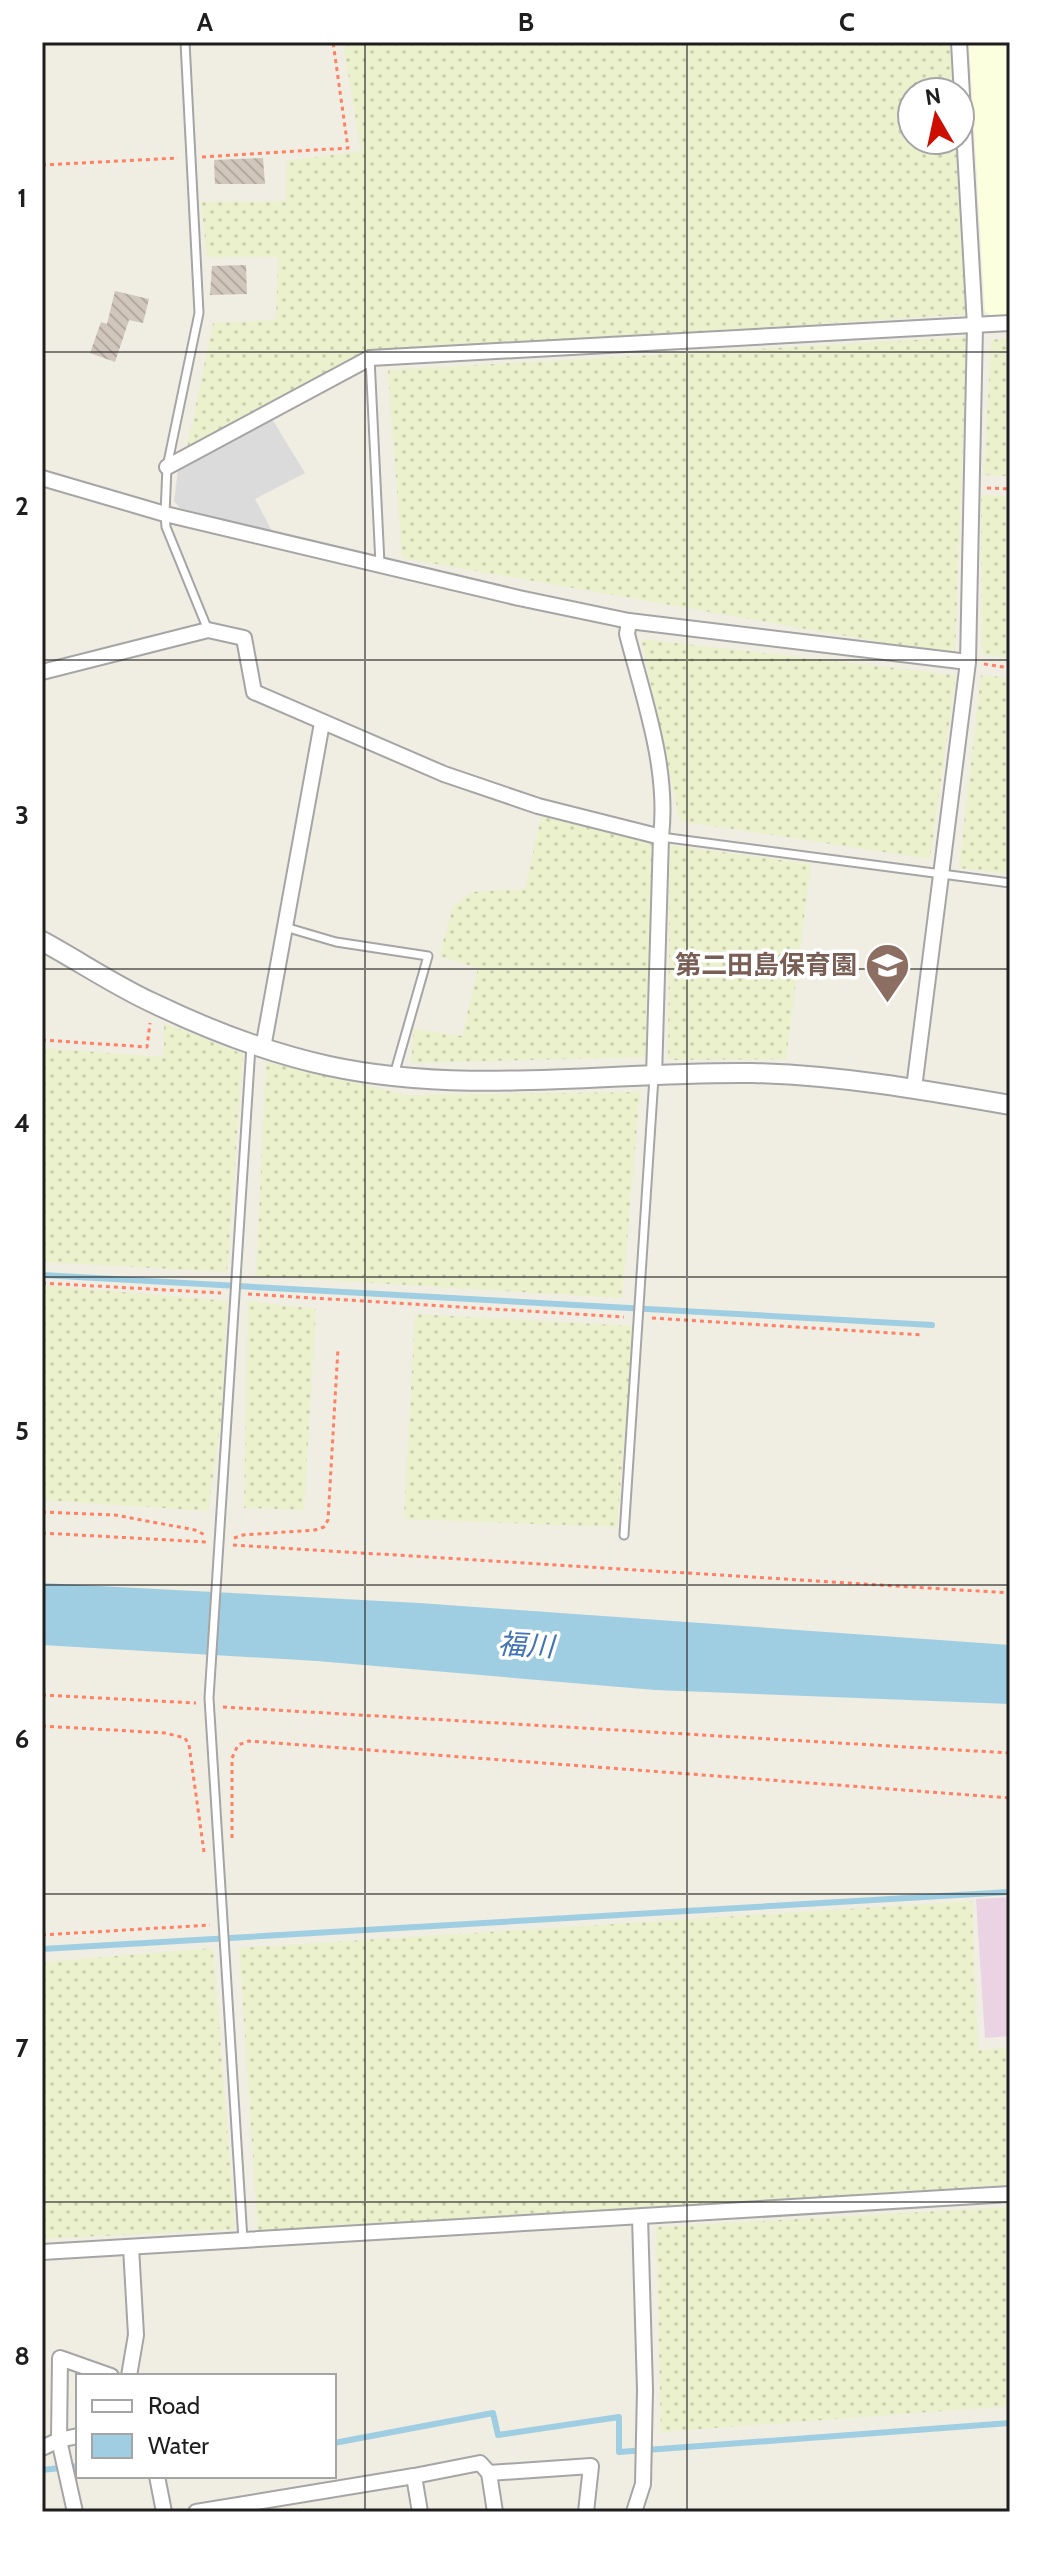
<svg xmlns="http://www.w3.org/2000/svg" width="1052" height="2554" font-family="Cabin,'Noto Sans JP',sans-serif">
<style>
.residential{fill:#dcdbdb}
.industrial{fill:#ead4e4}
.education{fill:#fcffdd}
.farmland{fill:url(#farmland-dots)}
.water{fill:#9fcee2}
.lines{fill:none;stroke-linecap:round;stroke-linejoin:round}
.stream{stroke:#9fcee2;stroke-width:6}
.building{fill:url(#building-back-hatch)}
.service-casing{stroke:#a5a5a5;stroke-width:11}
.minor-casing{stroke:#a5a5a5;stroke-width:18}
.tertiary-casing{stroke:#a5a5a5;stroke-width:22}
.path{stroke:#ff8065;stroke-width:3;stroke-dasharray:4 4;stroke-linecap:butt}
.service{stroke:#fff;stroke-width:7}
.minor{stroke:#fff;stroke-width:14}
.tertiary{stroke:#fff;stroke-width:18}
.grid{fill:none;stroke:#1e1e1e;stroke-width:2;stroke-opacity:0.55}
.labels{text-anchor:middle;stroke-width:7;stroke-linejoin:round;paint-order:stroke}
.education-label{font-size:26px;font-weight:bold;fill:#785e54;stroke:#fff;text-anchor:end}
.water-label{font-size:28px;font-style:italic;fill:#4173b7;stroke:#fff}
.neatline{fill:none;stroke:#1e1e1e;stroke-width:3}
.grid-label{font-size:26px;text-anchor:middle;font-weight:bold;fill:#1e1e1e}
</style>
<defs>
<pattern id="farmland-dots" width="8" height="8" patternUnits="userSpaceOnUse" patternTransform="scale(2)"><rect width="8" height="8" fill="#ebf1cc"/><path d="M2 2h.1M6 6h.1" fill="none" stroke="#c9ceaf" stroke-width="1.8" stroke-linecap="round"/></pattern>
<pattern id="building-back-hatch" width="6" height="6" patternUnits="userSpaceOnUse" patternTransform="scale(2)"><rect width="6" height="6" fill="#d0c6bb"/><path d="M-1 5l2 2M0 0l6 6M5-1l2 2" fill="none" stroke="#b2aaa0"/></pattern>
</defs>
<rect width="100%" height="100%" fill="#f0ede3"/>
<polygon class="residential" points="272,419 305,473 255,499 272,531 180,508 174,501 178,470"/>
<polygon class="industrial" points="1010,1897 1010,2036 985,2038 976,1899"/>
<polygon class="education" points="969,42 1010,42 1010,315 992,316 985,312"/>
<g class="farmland">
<polygon points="343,42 955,42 958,92 912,92 912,140 960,140 970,314 373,353 187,448 213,323 276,320 278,257 207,257 201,202 286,201 287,161 361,151"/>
<polygon points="967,337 955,655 402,558 388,370"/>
<polygon points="1010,338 1010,476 984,475 991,340"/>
<polygon points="981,495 1010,496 1010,658 982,654"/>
<polygon points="641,639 956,675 930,859 680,821"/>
<polygon points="981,675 1010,678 1010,874 959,868"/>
<polygon points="542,812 655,844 649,1057 411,1063 414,1029 462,1036 478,968 439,956 453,907 472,892 525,889"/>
<polygon points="670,845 811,864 786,1059 668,1060"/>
<polygon points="164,1023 243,1054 227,1272 42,1262 42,1048 164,1057"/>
<polygon points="266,1062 407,1095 640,1092 622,1298 256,1276"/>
<polygon points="42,1285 227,1301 222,1414 208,1511 42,1500"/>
<polygon points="248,1301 316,1309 304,1510 244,1508"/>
<polygon points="415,1314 634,1326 617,1527 404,1519"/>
<polygon points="972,1901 978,2050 1010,2048 1010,2185 258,2233 239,1948"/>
<polygon points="213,1948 235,2229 42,2239 42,1962"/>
<polygon points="1010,2207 1010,2406 661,2432 656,2227"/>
</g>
<polygon class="water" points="42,1583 419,1603 1010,1645 1010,1704 655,1690 317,1661 42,1645"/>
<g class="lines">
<g class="stream">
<polyline points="42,1275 932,1325"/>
<polyline points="42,1949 1010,1892"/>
<polyline points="334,2443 493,2413 498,2435 619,2417 619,2452 1010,2423"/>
<polyline points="42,2470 78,2466"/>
</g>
</g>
<g class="building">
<polygon points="263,158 265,184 215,184 214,160"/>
<polygon points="246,265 247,294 210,295 212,266"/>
<polygon points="115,291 149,299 143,323 129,320 115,362 90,353 101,322 107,324"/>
</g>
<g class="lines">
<defs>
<g id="service">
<polyline points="185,42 199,313 167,467 165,514 166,527 208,630"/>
<polyline points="370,358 380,564"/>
<polyline points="661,837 1010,883"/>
<polyline points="285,927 336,942 428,956 394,1075"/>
<polyline points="624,1535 654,1077"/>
<polyline points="243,2240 209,1698 251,1046"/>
</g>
<g id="minor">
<polyline points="167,467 370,358 1010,323"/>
<polyline points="42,478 165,514 519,598 629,621 968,662"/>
<path d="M629 621 627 634C644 700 669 768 661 837L654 1077"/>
<polyline points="42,672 208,630 244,638 254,692 444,774 538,806 661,837"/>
<polyline points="263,1048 322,723"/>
<polyline points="914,1088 968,662 975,326 959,42"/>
<polyline points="42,2252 1010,2194"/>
<polyline points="129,2376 136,2335 131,2247"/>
<polyline points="42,2448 59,2440 78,2436"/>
<polyline points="489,2473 495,2512"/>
<polyline points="157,2476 164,2512"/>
<polyline points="414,2476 480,2463 489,2473 591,2466 586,2512"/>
<polyline points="75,2512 59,2440 60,2358 111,2376"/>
<polyline points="196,2512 414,2476 420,2512"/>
<polyline points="634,2512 643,2484 645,2390 640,2217"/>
</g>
<path id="tertiary" d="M42 941C79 961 114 985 153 1003 209 1030 269 1053 329 1066 468 1096 612 1071 752 1073 839 1075 924 1090 1010 1105"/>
</defs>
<use href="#service" class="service-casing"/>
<use href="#minor" class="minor-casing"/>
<use href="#tertiary" class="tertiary-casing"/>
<g class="path">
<polyline points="202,157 348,148 333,42"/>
<polyline points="42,165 178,158"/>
<polyline points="987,488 1010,489"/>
<polyline points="984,664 1010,668"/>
<polyline points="42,1040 147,1047 150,1023"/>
<polyline points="42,1283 221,1293"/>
<polyline points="248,1294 624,1317"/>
<polyline points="652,1318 923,1335"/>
<polyline points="42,1512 115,1515 195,1530 205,1535"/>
<polyline points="42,1533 206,1542"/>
<polyline points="234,1538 243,1535 315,1530 324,1527 328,1520 338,1348"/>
<polyline points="233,1545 1010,1593"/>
<polyline points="42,1695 196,1703"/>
<polyline points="223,1707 1010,1753"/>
<polyline points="42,1726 165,1733 185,1738 189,1745 204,1852"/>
<polyline points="232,1838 232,1758 238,1745 249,1741 1010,1798"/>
<polyline points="42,1935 210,1925"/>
</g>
<use href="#service" class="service"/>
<use href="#minor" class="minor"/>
<use href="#tertiary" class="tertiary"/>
</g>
<path class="grid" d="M365 42V2512M687 42V2512M42 352H1010M42 660H1010M42 969H1010M42 1277H1010M42 1585H1010M42 1894H1010M42 2202H1010"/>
<defs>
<symbol id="school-pin" viewBox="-11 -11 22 30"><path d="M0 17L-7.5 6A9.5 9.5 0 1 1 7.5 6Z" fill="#8d6e63" stroke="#fff"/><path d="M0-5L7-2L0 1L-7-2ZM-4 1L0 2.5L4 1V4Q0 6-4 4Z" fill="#fff"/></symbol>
</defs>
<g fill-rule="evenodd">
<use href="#school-pin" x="862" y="940" width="51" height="69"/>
</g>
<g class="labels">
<g class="education-label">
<text x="857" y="974">第二田島保育園</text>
</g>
<g class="water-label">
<text transform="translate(526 1645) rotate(3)" y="10">福川</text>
</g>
</g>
<rect width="1052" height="2554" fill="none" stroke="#ffffff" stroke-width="88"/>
<rect x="76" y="2374" width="260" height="104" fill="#ffffff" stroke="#a5a5a5" stroke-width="2"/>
<rect x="92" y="2400" width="40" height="12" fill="#ffffff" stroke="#a5a5a5" stroke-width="2"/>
<text x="148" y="2414" font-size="24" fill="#1e1e1e">Road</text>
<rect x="92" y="2434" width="40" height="24" fill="#9fcee2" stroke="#a5a5a5" stroke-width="2"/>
<text x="148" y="2454" font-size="24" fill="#1e1e1e">Water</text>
<g transform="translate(936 116) rotate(351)"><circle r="38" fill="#ffffff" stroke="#a5a5a5" stroke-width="2"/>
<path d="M0-6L14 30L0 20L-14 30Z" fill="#cc0f00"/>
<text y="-12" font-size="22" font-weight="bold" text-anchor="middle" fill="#1e1e1e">N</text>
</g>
<rect x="44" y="44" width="964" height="2466" class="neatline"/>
<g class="grid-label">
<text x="205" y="31">A</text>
<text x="526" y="31">B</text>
<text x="847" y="31">C</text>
<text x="22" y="207">1</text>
<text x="22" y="515">2</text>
<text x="22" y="824">3</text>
<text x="22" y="1132">4</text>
<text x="22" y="1440">5</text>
<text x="22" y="1748">6</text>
<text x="22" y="2057">7</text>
<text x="22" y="2365">8</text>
</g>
</svg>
